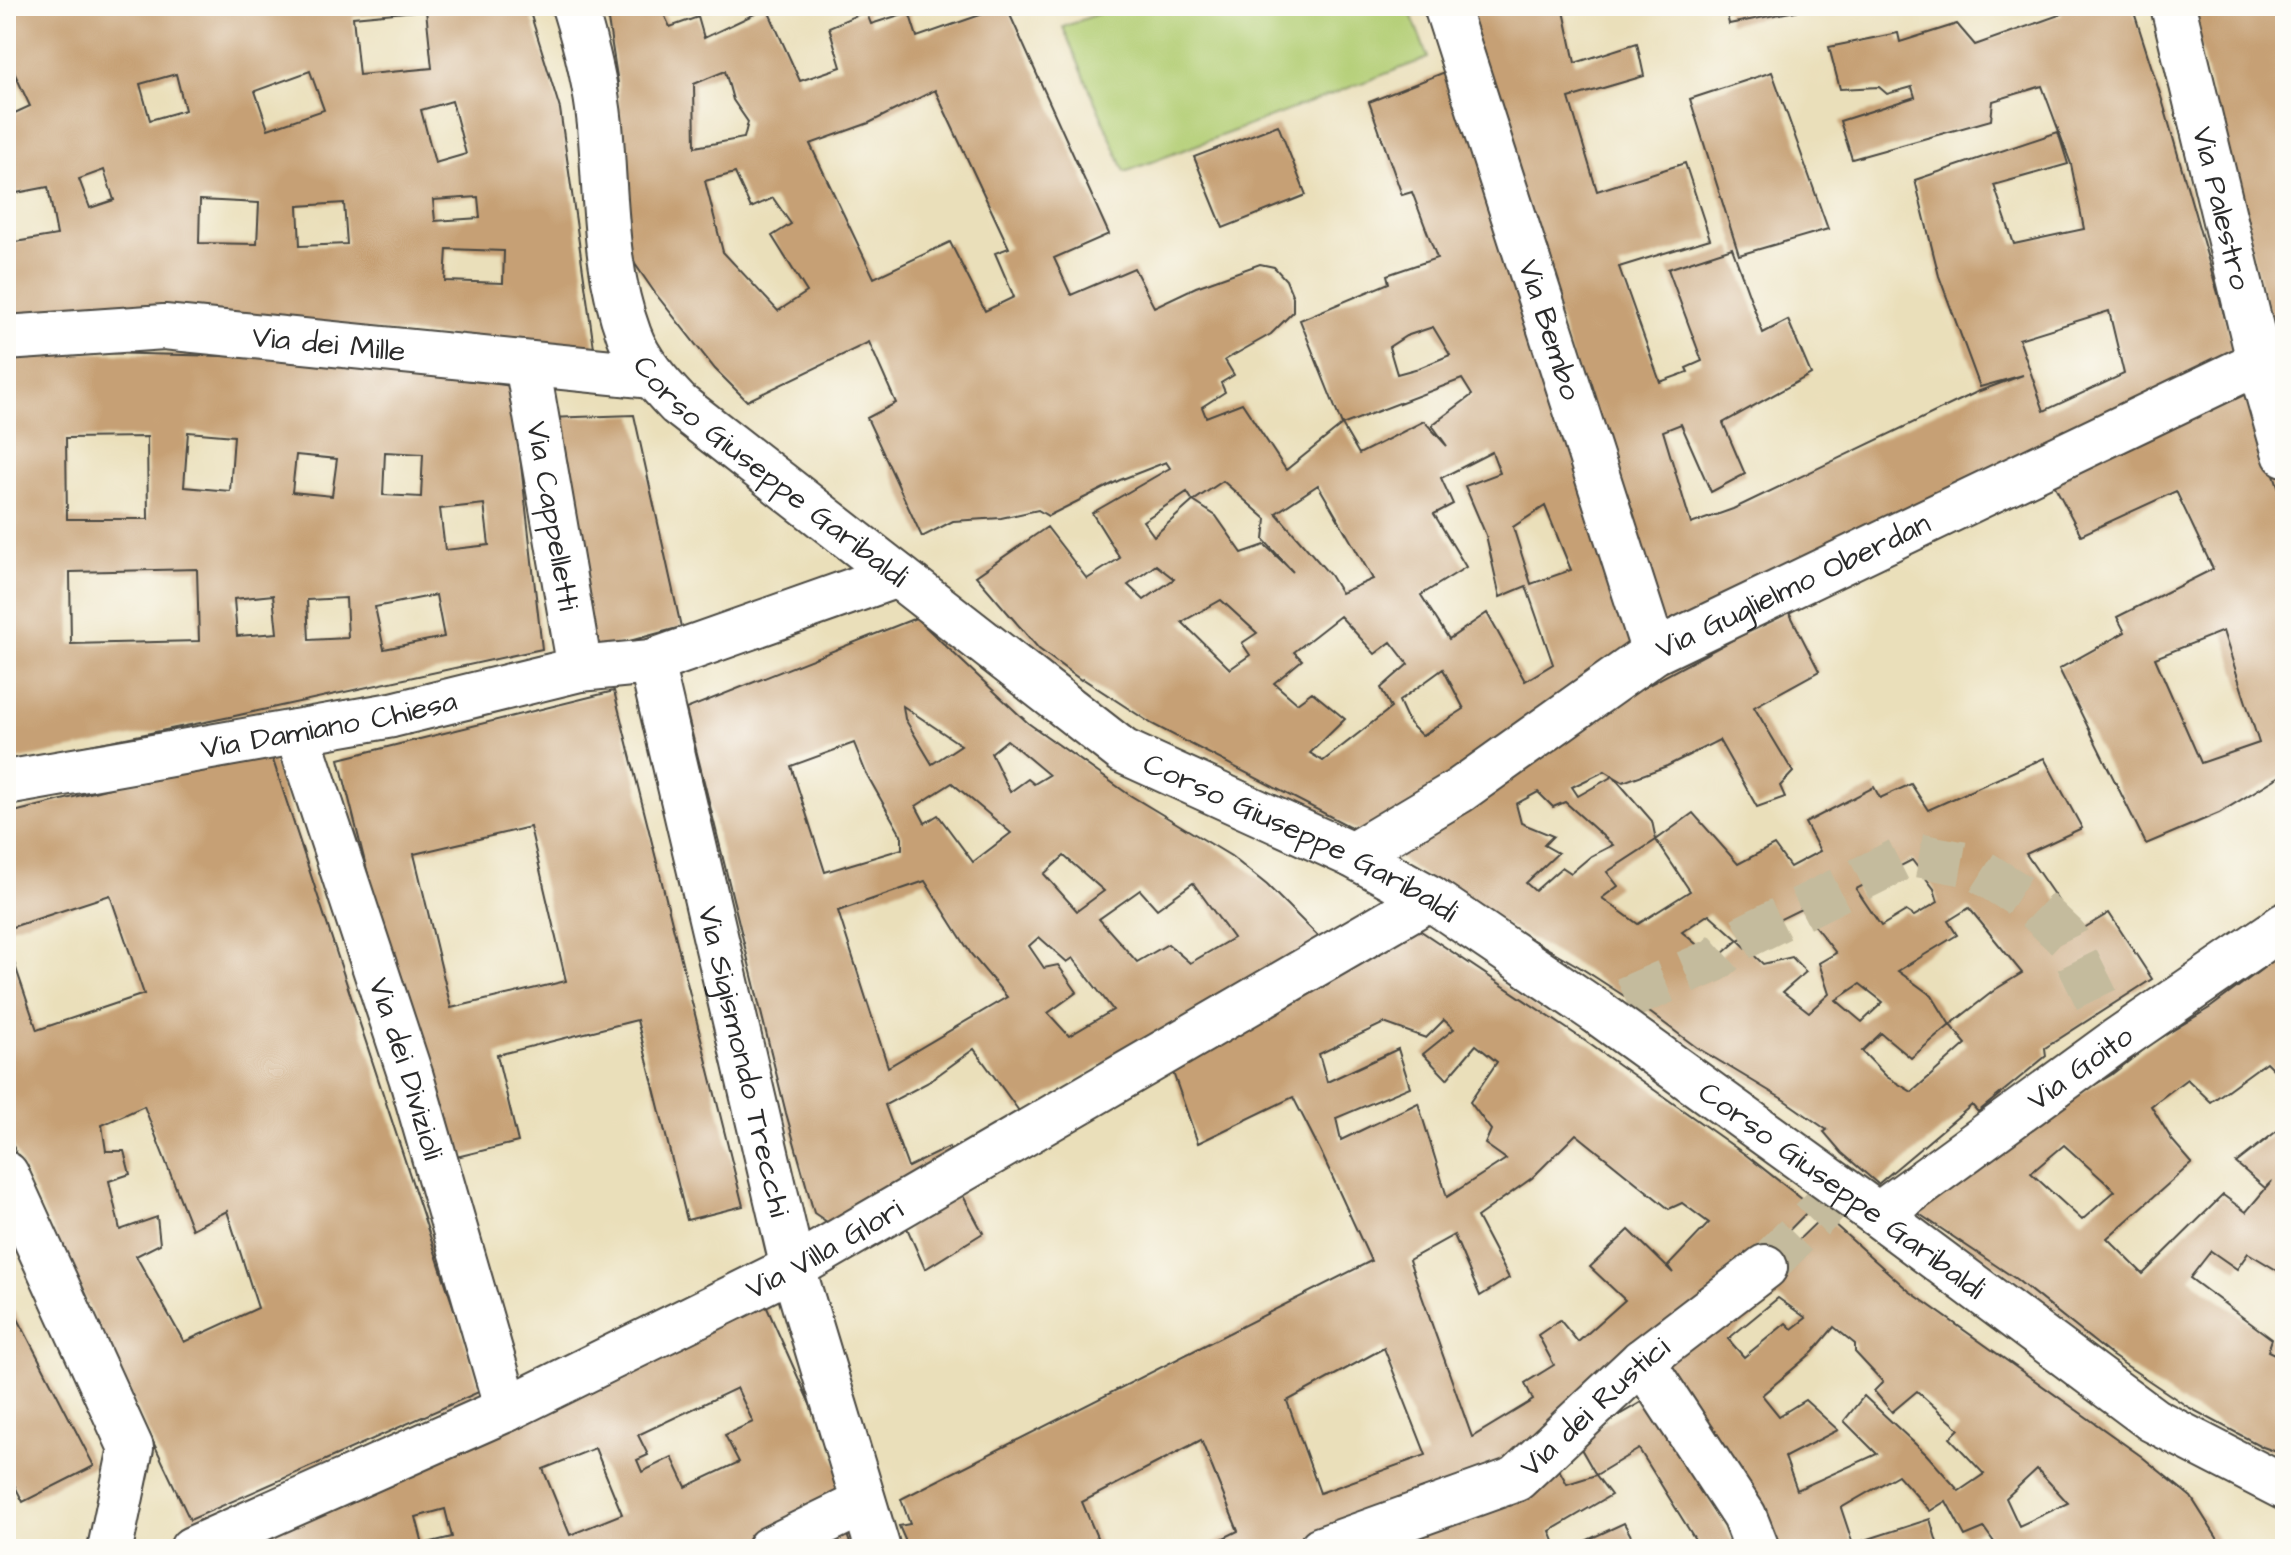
<svg xmlns="http://www.w3.org/2000/svg" width="2291" height="1555" font-family="'Architects Daughter',sans-serif">
<style>
.green{fill:#b3ce74;stroke:#6f7c50;stroke-width:2}
.building{fill:#c6a074;fill-rule:evenodd}
.lines{fill:none;stroke-linecap:round;stroke-linejoin:round}
.street-tunnel{stroke:#c4bb9d;stroke-width:44;stroke-dasharray:44 22;stroke-linecap:butt}
.street-casing{stroke:#484640;stroke-width:48}
.street{stroke:#fff;stroke-width:44}
.labels{text-anchor:middle;stroke-width:7;stroke-linejoin:round;paint-order:stroke}
.street-label{font-size:30px;fill:#2b2b2b;stroke:#fdfcf7}
</style>
<rect width="100%" height="100%" fill="#fdfcf7"/>
<filter id="ink" filterUnits="userSpaceOnUse"><feTurbulence type="fractalNoise" baseFrequency=".0125" numOctaves="2"/><feDisplacementMap in="SourceGraphic" scale="16" xChannelSelector="R" yChannelSelector="G"/><feConvolveMatrix kernelMatrix="1 2 1 2 8 2 1 2 1" color-interpolation-filters="sRGB"/></filter>
<filter id="wash" filterUnits="userSpaceOnUse"><feTurbulence type="fractalNoise" baseFrequency=".006" numOctaves="4" result="noise"/><feDisplacementMap in="SourceGraphic" scale="32" xChannelSelector="R" yChannelSelector="G"/><feGaussianBlur stdDeviation="1.8" result="paint"/><feColorMatrix in="noise" values="0 0 0 0 0 0 0 0 0 0 0 0 0 0 0 0 0 1.4 0 .05"/><feComposite in="paint" operator="in"/></filter>
<g filter="url(#wash)">
<rect width="100%" height="100%" fill="#eadfba"/>
<polygon class="green" points="1118,6 1408,6 1428,58 1125,172 1063,27"/>
<g id="blocks">
<g class="building">
<path d="M6 6H528L560 109 594 348 246 320 6 321V204L15 242 57 235 48 187 6 195V117L30 106 6 55ZM426 10 432 68 359 75 353 17ZM310 71 324 110 268 129 255 91ZM176 74 185 110 150 120 140 84ZM452 101 466 154 435 163 421 110ZM104 170 114 200 90 208 79 179ZM478 197 480 218 435 221 433 200ZM200 200 259 203 257 244 199 243ZM344 203 347 244 300 246 298 206ZM447 249 504 251 503 283 445 281Z"/>
<path d="M603 6H660L670 27 698 17 704 38 767 8 800 81 841 67 829 27 866 11 871 24 909 12 917 37 1006 6 1109 234 1054 258 1071 295 1134 268 1154 307 1196 287 1260 264 1274 267 1286 280 1293 297V312L1271 334 1225 360 1234 375 1221 383 1225 392 1202 407 1206 417 1242 403 1286 470 1342 425 1359 454 1424 421 1447 446 1432 425 1472 395 1462 379 1342 425 1300 320 1389 283 1387 275 1437 258 1412 192 1402 195 1369 102 1455 68 1639 647 1368 836 1152 724 1083 679 1081 680 1039 649 976 576 1047 527 1087 579 1120 558 1092 513 1170 468 1166 462 1120 480 1048 516 1038 510 1001 518 953 521 922 537 867 418 896 403 869 342 747 401 715 369 655 293 624 248 618 83 608 20ZM725 71 733 100 748 122 744 138 695 147 694 84ZM935 90 1009 248 995 253 1014 297 985 311 950 242 874 278 810 144 869 123ZM735 173 751 208 773 198 791 224 772 236 807 292 778 311 723 252 705 181ZM1433 327 1450 355 1419 368 1397 374 1389 347 1406 336ZM1492 452 1500 473 1465 486 1486 535 1500 597 1526 586 1553 664 1525 681 1487 613 1449 639 1421 595 1466 567 1434 514 1453 504 1441 478ZM1223 481 1266 519 1264 540 1293 572 1265 545 1242 553 1216 516 1193 501 1154 536 1143 521 1187 492 1193 501ZM1318 485 1373 579 1341 593 1330 575 1276 513ZM1545 506 1571 570 1531 584 1513 527ZM1156 565 1174 579 1144 600 1128 585ZM1221 600 1257 633 1242 643 1250 655 1230 669 1182 622ZM1340 616 1375 654 1391 642 1408 664 1381 688 1391 708 1323 761 1310 753 1345 719 1312 692 1297 703 1274 683 1302 660 1294 652ZM1443 669 1464 709 1422 736 1409 723 1399 701Z"/>
<path d="M1460 6H1563L1575 63 1637 43 1644 76 1569 98 1597 191 1685 163 1710 239 1619 267 1660 382 1688 372 1686 368 1702 361 1668 269 1732 248 1763 333 1788 320 1811 374 1723 423 1745 474 1711 492 1681 424 1663 431 1691 524 1733 509 1977 392 2023 375 1980 387 1939 276 1915 180 2058 132 2068 164 1994 185 2014 244 2084 229 2071 164 2042 86 1993 101 1991 120 1852 159 1840 121 1915 97 1912 87 1887 94 1879 87 1840 89 1829 47 1898 33 1900 42 1957 24 1975 45 2062 14 2059 6H2132L2163 103 2238 363 1660 635ZM2109 311 2124 374 2044 411 2019 339Z"/>
<polygon points="1725,6 1816,6 1816,7 1729,24"/>
<polygon points="2190,6 2285,6 2285,368 2267,311"/>
<polygon points="1772,72 1828,229 1739,255 1690,99"/>
<polygon points="1278,125 1306,195 1223,228 1194,157"/>
<path d="M20 351 303 358 512 386 542 649 230 717 6 762V503L11 502 6 476V352ZM188 432 234 436 230 491 184 487ZM147 437 148 519H67L66 438ZM385 452 423 454 421 497 383 495ZM296 455 337 459 332 496 292 492ZM484 504 489 545 445 550 440 509ZM197 569 199 641 71 644 70 572ZM273 595 277 633 237 636 234 599ZM436 595 444 637 384 649 375 607ZM346 598 348 638 309 640 307 600Z"/>
<path d="M2241 380 2285 506V773L2219 813 2146 844 2059 669 2125 632 2117 617 2213 569 2176 491 2081 535 2049 475ZM2223 631 2259 743 2201 763 2155 658Z"/>
<polygon points="634,415 681,627 589,652 548,418"/>
<path d="M1788 610 1819 671 1754 707 1793 772 1780 786 1785 797 1757 807 1719 740 1667 766 1623 782 1613 776 1652 821 1656 840 1607 872 1618 886 1602 898 1638 924 1690 891 1656 840 1693 813 1738 864 1774 845 1790 867 1820 851 1805 823 1874 787 1880 798 1911 784 1928 810 2044 758 2082 828 2026 854 2079 931 2109 913 2152 979 2045 1048 2046 1056 1978 1112 1972 1105 1878 1184 1842 1153 1824 1132 1827 1130 1781 1098 1696 1047 1652 1014 1578 966 1439 886 1382 846 1628 696ZM1605 771 1613 776 1578 796 1572 787ZM1538 792 1553 807 1565 802 1613 845 1591 856 1571 873 1562 867 1535 891 1526 883 1558 853 1544 845 1553 836 1521 823 1516 804ZM1912 860 1934 889 1938 902 1914 916 1906 911 1881 926 1856 889ZM1969 908 2022 973 1996 989 1950 1025 1966 1044 1912 1092 1887 1077 1862 1051 1881 1033 1911 1058 1950 1025 1932 996 1898 971 1957 935 1948 921ZM1801 909 1836 953 1819 963 1829 994 1809 1012 1783 992 1806 972 1792 957 1763 964 1738 940 1715 960 1682 932 1709 914 1738 940ZM1860 984 1883 1002 1862 1022 1836 1000Z"/>
<path d="M916 618 1028 723 1128 794 1231 856 1267 885 1323 941 1019 1111 974 1049 927 1083 885 1105 908 1167 949 1147 956 1162 836 1228 814 1213 786 1113 686 709ZM903 706 961 745 932 764 905 719ZM1007 740 1049 775 1034 784 1028 779 1010 792 991 753ZM854 743 866 773 902 837V849L825 872 791 766ZM952 783 1011 833 973 862 938 815 925 823 916 806ZM1064 856 1104 891 1077 911 1044 874ZM925 881 971 954 1007 997 888 1067 838 911ZM1193 883 1233 938 1190 963 1168 944 1137 962 1099 919 1140 890 1157 909ZM1039 937 1067 962 1073 958 1113 1010 1069 1036 1048 1013 1077 992 1058 965 1044 968 1029 946Z"/>
<path d="M614 691 743 1206 687 1220 637 1020 497 1055 518 1142 440 1161 339 759ZM530 827 566 981 451 1008 414 854Z"/>
<path d="M269 748 481 1391 190 1520 6 1131V939L37 1030 144 994 110 895 6 929V814ZM144 1106 192 1229 227 1211 258 1308 184 1342 136 1256 160 1244 157 1217 120 1230 109 1181 130 1174 124 1151H106L102 1125Z"/>
<path d="M1415 927 1581 1038 1746 1155 1812 1207 1760 1260 1554 1427 1494 1468 1287 1549H1201L1238 1531 1201 1440 1082 1502 1102 1549H909L899 1526 910 1524 901 1499 1371 1261 1320 1150 1293 1097 1198 1143 1170 1064ZM1444 1020 1454 1029 1423 1054 1447 1079 1476 1045 1497 1062 1470 1102 1491 1130 1485 1144 1506 1159 1447 1197 1418 1103 1341 1140 1336 1118 1410 1087 1398 1049 1327 1082 1319 1054 1384 1023 1426 1038ZM1576 1134 1669 1209 1682 1203 1709 1223 1668 1266 1673 1273 1629 1230 1590 1267 1625 1300 1578 1342 1560 1320 1538 1335 1554 1365 1525 1383 1533 1400 1472 1437 1409 1260 1454 1235 1480 1296 1509 1278 1477 1217 1532 1178ZM1384 1348 1426 1455 1320 1493 1287 1401Z"/>
<path d="M2285 952V1077L2283 1079 2266 1062 2211 1102 2187 1079 2151 1106 2172 1140 2192 1163 2107 1238 2143 1274 2223 1195 2246 1212 2272 1181 2265 1188 2236 1163 2282 1127 2285 1130V1167L2281 1171 2285 1175V1275L2248 1253 2237 1269 2211 1251 2190 1278 2272 1339 2268 1351 2285 1359V1455L2263 1447 2188 1407 2111 1355 2016 1279 1909 1207 2038 1119 2111 1075 2151 1044 2211 1007ZM2064 1145 2115 1191 2082 1220 2031 1173Z"/>
<polygon points="962,1194 983,1233 925,1269 907,1228"/>
<path d="M1824 1215 1909 1291 2141 1456 2191 1497 2224 1549H1977L1994 1542 1984 1528 1965 1536 1946 1501 1930 1511 1898 1475 1841 1508 1853 1544 1930 1519 1939 1549H1769L1649 1361 1755 1282ZM1778 1298 1806 1318 1792 1329 1786 1323 1744 1357 1728 1339ZM1834 1327 1855 1344V1352L1883 1382 1874 1391 1892 1412 1917 1391 1959 1429 1950 1438 1984 1474 1959 1491 1926 1454 1864 1396 1844 1421 1877 1454 1797 1490 1785 1457 1838 1430 1805 1400 1779 1416 1762 1395 1813 1352ZM2037 1469 2068 1503 2019 1526 2006 1498Z"/>
<path d="M764 1301 854 1503 750 1549H206ZM737 1388 753 1422 725 1435 739 1462 686 1487 672 1457 642 1472 637 1460 648 1455 638 1435ZM595 1448 622 1514 570 1535 543 1469ZM445 1509 452 1537 423 1544 416 1517Z"/>
<polygon points="14,1311 94,1466 23,1502 6,1469 6,1316"/>
<polygon points="1652,1396 1737,1549 1701,1549 1639,1449 1596,1475 1611,1495 1550,1531 1557,1549 1367,1549 1557,1466 1567,1484 1596,1475 1576,1440"/>
<polygon points="1624,1523 1638,1549 1568,1549"/>
<polygon points="846,1532 852,1549 811,1549"/>
</g>
</g>
</g>
<g filter="url(#ink)">
<use href="#blocks" fill-opacity="0" stroke="#484640" stroke-width="2"/>
<g class="lines">
<g class="street-tunnel">
<polyline points="1625,999 1715,960 1738,940 1911,854 1971,865 2028,901 2066,937 2104,1014"/>
<polyline points="1765,1267 1828,1203"/>
</g>
<defs>
<g id="street">
<path id="s1" d="M574 6C586 45 596 84 600 125 606 195 604 268 629 335 639 362 659 384 678 404L1123 751 1352 855 1430 898 1596 1011 1878 1215 2153 1420 2285 1488"/>
<path id="s2" d="M1446 6 1654 652"/>
<path id="s3" d="M2173 6 2262 373 2285 454"/>
<path id="s4" d="M6 338 164 327 652 376"/>
<path id="s5" d="M527 364 580 669"/>
<path id="s6" d="M651 662 793 1268 878 1549"/>
<path id="s7" d="M297 732 411 1077 507 1409"/>
<path id="s8" d="M6 783 392 715 580 669 651 662 897 575"/>
<path id="s9" d="M1352 855 1459 791 1654 652 2245 369 2262 373"/>
<polyline points="6,1174 131,1448 110,1549"/>
<path id="s10" d="M1878 1215 2116 1041 2285 925"/>
<polyline points="1642,1361 1744,1516 1757,1549"/>
<path id="s11" d="M192 1549 507 1409 793 1268 1430 898"/>
<polyline points="769,1549 863,1503"/>
<path id="s12" d="M1321 1549 1516 1479 1642 1361 1765 1267"/>
</g>
</defs>
<use href="#street" class="street-casing"/>
<use href="#street" class="street"/>
</g>
</g>
<g class="labels">
<g class="street-label">
<text dy="10" stroke="none"><textPath href="#s3" startOffset="208">Via Palestro</textPath></text>
<text dy="10" stroke="none"><textPath href="#s2" startOffset="340">Via Bembo</textPath></text>
<text dy="10" stroke="none"><textPath href="#s4" startOffset="324">Via dei Mille</textPath></text>
<text dy="10" stroke="none"><textPath href="#s1" startOffset="534">Corso Giuseppe Garibaldi</textPath></text>
<text dy="10" stroke="none"><textPath href="#s5" startOffset="154">Via Cappelletti</textPath></text>
<text dy="10" stroke="none"><textPath href="#s9" startOffset="518">Via Guglielmo Oberdan</textPath></text>
<text dy="10" stroke="none"><textPath href="#s8" startOffset="328">Via Damiano Chiesa</textPath></text>
<text dy="10" stroke="none"><textPath href="#s1" startOffset="1182">Corso Giuseppe Garibaldi</textPath></text>
<text dy="10" stroke="none"><textPath href="#s6" startOffset="410">Via Sigismondo Trecchi</textPath></text>
<text dy="10" stroke="none"><textPath href="#s10" startOffset="250">Via Goito</textPath></text>
<text dy="10" stroke="none"><textPath href="#s7" startOffset="354">Via dei Divizioli</textPath></text>
<text dy="10" stroke="none"><textPath href="#s1" startOffset="1830">Corso Giuseppe Garibaldi</textPath></text>
<text dy="10" stroke="none"><textPath href="#s11" startOffset="700">Via Villa Glori</textPath></text>
<text dy="10" stroke="none"><textPath href="#s12" startOffset="314">Via dei Rustici</textPath></text>
</g>
</g>
<rect width="2291" height="1555" fill="none" stroke="#fdfcf7" stroke-width="32"/>
</svg>
